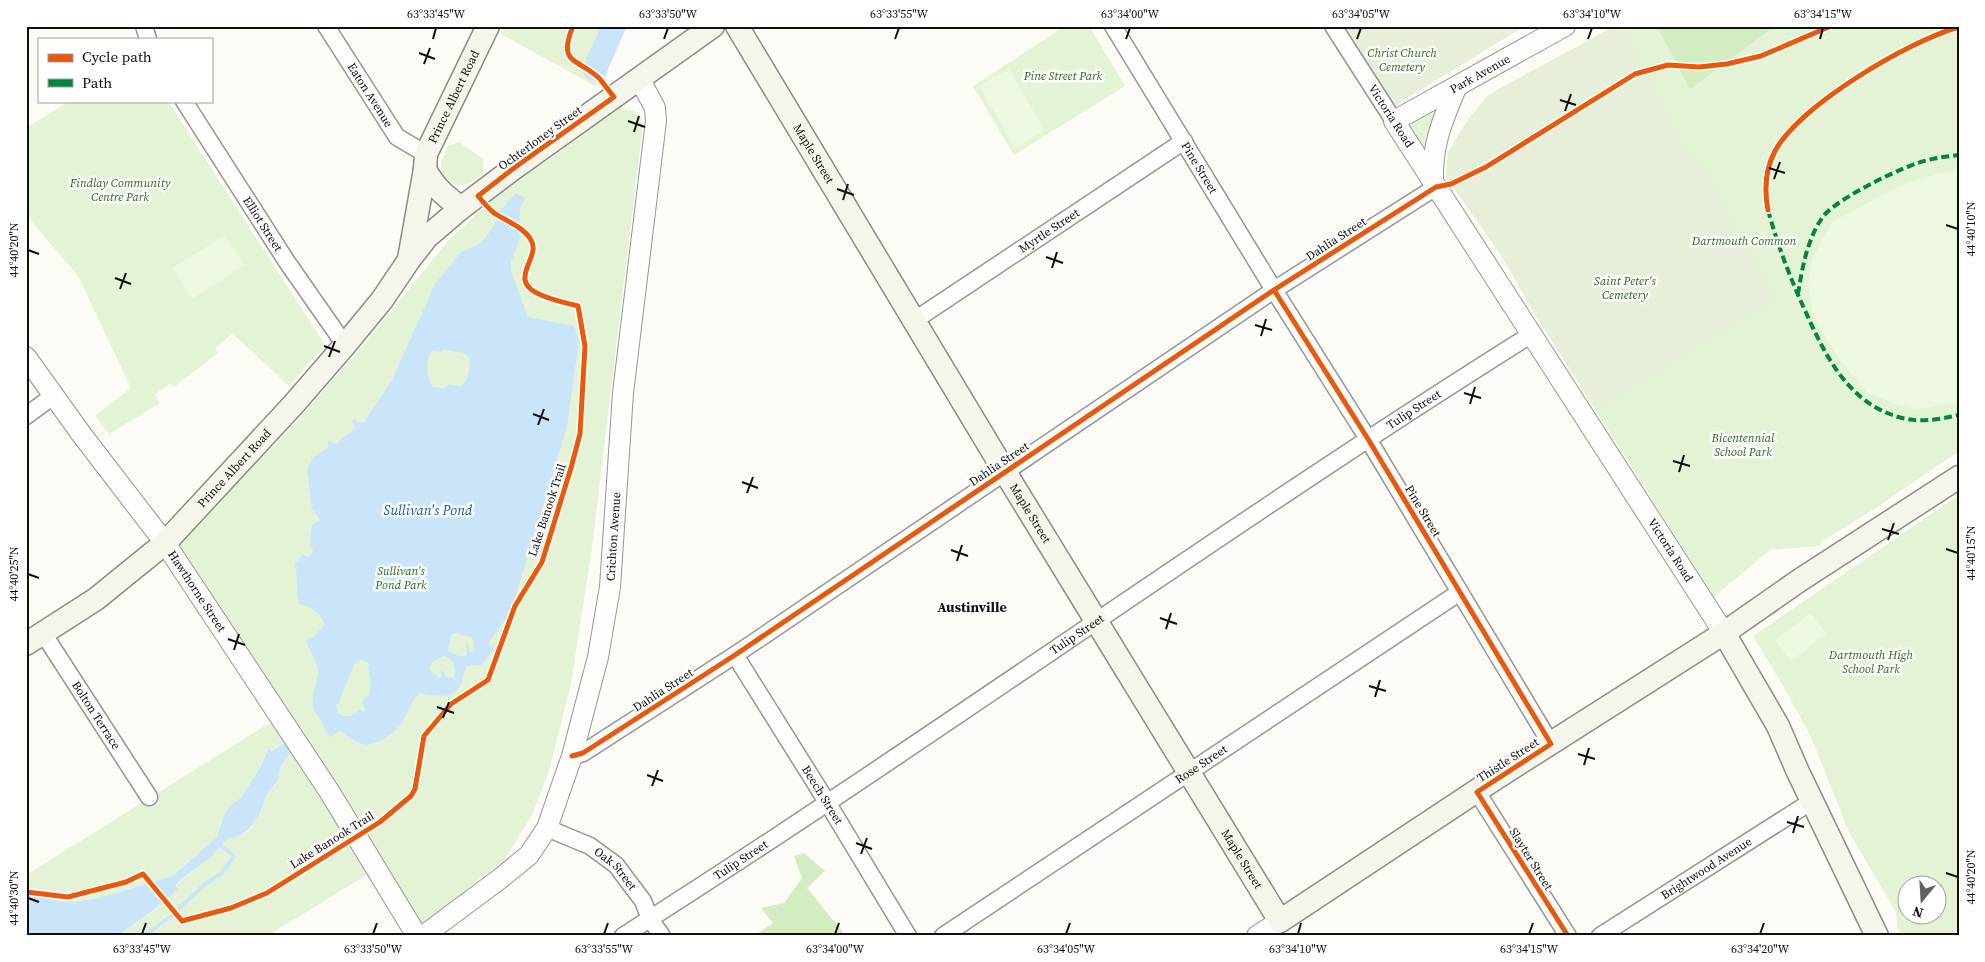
<svg xmlns="http://www.w3.org/2000/svg" width="1985" height="962" font-family="'Source Serif 4',serif">
<style>
.green{fill:#e4f3d5;fill-rule:evenodd}
.forest{fill:#d4ecc2}
.cemetery{fill:#e7eed9}
.pitch{fill:#eef7df}
.water{fill:#cae5f9;fill-rule:evenodd}
.lines{fill:none;stroke-linecap:round;stroke-linejoin:round}
.stream{stroke:#cae5f9;stroke-width:4}
.river{stroke:#cae5f9;stroke-width:24}
.minor-casing{stroke:#969694;stroke-width:19}
.tertiary-casing{stroke:#969694;stroke-width:22}
.secondary-casing{stroke:#8d8c8a;stroke-width:25}
.minor{stroke:#fffefe;stroke-width:16}
.tertiary{stroke:#fffefe;stroke-width:20}
.secondary{stroke:#f6f5eb;stroke-width:22}
.quiet{stroke:#00873e;stroke-width:4;stroke-dasharray:8 4;stroke-linecap:butt}
.cycleway-casing{stroke:#fff;stroke-width:8}
.cycleway{stroke:#e8590c;stroke-width:5}
.ticks{fill:none;stroke:#101010;stroke-width:2}
.labels{text-anchor:middle;stroke-width:5;stroke-linejoin:round;paint-order:stroke}
.park-label{font-size:12px;font-style:italic;fill:#276d1b;stroke:#fff}
.street-label{font-size:12px;fill:#101010;stroke:#fff}
.water-label{font-size:14px;font-style:italic;fill:#105dab;stroke:#fff}
.neighbourhood-label{font-size:14px;font-weight:bold;fill:#101010;stroke:#fff}
.neatline{fill:none;stroke:#101010;stroke-width:2}
.ticks-label{font-size:12px;text-anchor:middle;fill:#101010}
</style>
<rect width="100%" height="100%" fill="#fcfbf6"/>
<g class="green">
<polygon points="505,26 628,26 623,32 604,80 595,86 501,34"/>
<polygon points="1065,26 1089,26 1125,86 1014,155 973,86"/>
<polygon points="1615,26 1959,26 1959,451 1873,510 1822,541 1819,546 1770,550 1714,597 1538,319 1501,255 1446,177 1448,152 1468,120 1488,95"/>
<polygon points="1442,100 1425,161 1400,123"/>
<polygon points="70,101 168,101 325,345 289,386 232,333 215,349 218,353 174,387 171,383 155,394 160,403 109,434 95,416 131,388 78,276 26,215 26,128"/>
<polygon points="620,106 635,112 643,124 592,548 571,684 549,771 532,815 503,862 478,880 419,936 370,873 267,936 118,936 168,898 181,879 210,858 226,840 239,836 249,830 259,815 267,794 275,785 281,765 290,753 283,743 272,751 267,751 252,782 241,798 229,807 225,818 220,824 218,836 174,875 147,884 97,898 75,902 59,902 26,895 26,875 273,721 164,544 278,442 362,347 447,242 486,205 517,179 548,160"/>
<path d="M459 142 483 159V173C479 176 475 181 470 183 457 189 440 181 441 165 442 159 445 152 448 146Z"/>
<path d="M1959 495V936H1902L1897 927 1896 912 1849 832 1811 737 1785 689 1753 636ZM1908 884H1938V914H1908Z"/>
</g>
<g class="forest">
<polygon points="1665,26 1775,26 1690,89 1659,30"/>
<polygon points="804,853 825,871 807,888 846,936 754,936 773,923 761,908 784,903 802,878 794,856"/>
</g>
<g class="cemetery">
<polygon points="1338,26 1525,26 1391,108"/>
<polygon points="1615,26 1624,26 1685,150 1704,169 1776,298 1597,410 1538,319 1501,255 1446,177 1448,152 1468,120 1488,95"/>
</g>
<g class="pitch">
<polygon points="1009,69 1045,131 1015,148 979,86"/>
<polygon points="1959,171 1959,402 1918,409 1892,403 1867,392 1838,358 1813,316 1808,285 1812,259 1832,222 1903,184 1940,173"/>
<polygon points="225,235 245,265 192,299 172,268"/>
<polygon points="1811,613 1826,634 1791,661 1775,640"/>
</g>
<g class="water">
<path d="M516 193 525 198 520 208V238L511 262V271L528 317 574 326 579 340 567 427 511 611 488 644 494 649 482 665 467 666C463 673 463 680 460 686 453 701 432 695 419 693 411 703 407 713 401 724 398 729 391 734 386 737 365 751 358 744 340 730L331 737C325 733 325 727 322 721 320 717 316 715 315 712 309 698 317 686 318 673 318 661 309 651 306 640L313 637 325 625C321 613 311 606 299 604 296 590 298 578 295 564L303 554 308 557 313 552 310 540 312 525 320 520 312 509 307 469 313 458 328 447V440L333 443 338 444 340 440 356 428 352 421 355 419 360 423 364 422 392 380 435 284 461 252 475 246 484 240 493 227 500 211ZM444 349C459 355 473 347 469 370 468 378 466 382 460 387L449 384 444 388 433 387C426 378 427 365 429 354L432 351 440 352ZM454 633 471 637 474 644V651L470 652 469 645 466 643 467 655C461 659 454 654 448 650L451 636ZM443 656C455 658 456 668 454 678L446 677 445 672 441 670V676L439 678 429 669 432 663ZM361 659 369 663 368 668 371 680 369 697 366 696 362 703 366 710 364 713 360 710 355 713 353 712 351 716H343L338 714 336 705 340 703V698L354 665Z"/>
<path d="M284 743 291 753 281 765 278 780 267 794 259 815 249 829 239 836 226 840 210 858 181 879 176 885 177 890C159 907 138 920 118 936H26V895H40L59 902H75L97 898 147 884 174 875 218 836C218 829 226 809 231 805 235 801 240 800 243 795 252 781 261 767 267 751L269 749 272 751Z"/>
</g>
<g class="lines">
<polyline class="stream" points="144,936 171,916 205,884 222,873 234,856 221,846"/>
<polyline class="river" points="595,69 614,26"/>
<defs>
<g id="minor">
<polyline points="144,26 148,39"/>
<path id="s1" d="M326 26 397 137 426 154"/>
<path id="s2" d="M1113 26 1274 290 1368 439 1551 744"/>
<polyline points="1333,26 1394,121"/>
<path id="s3" d="M184 101 287 262 345 345"/>
<path id="s4" d="M915 320 1184 141"/>
<polyline points="26,416 53,396"/>
<path id="s5" d="M43 633 149 797"/>
<path id="s6" d="M735 655 827 802 908 936"/>
<polyline points="572,756 583,753 735,655 1274,290 1436,187"/>
<polyline points="1477,792 1568,936"/>
<path id="s7" d="M547 828 590 846 616 865 643 901 650 919 662 936"/>
<path id="s8" d="M623 936C930 741 1224 527 1532 334"/>
<path id="s9" d="M943 936 1460 592"/>
<path id="s10" d="M1600 936 1812 801"/>
</g>
<g id="tertiary">
<path id="s11" d="M1565 26 1394 121 1724 633"/>
<path d="M1433 181C1432 144 1442 122 1456 88"/>
<path id="s12" d="M26 357 82 435 165 543 329 791 417 936"/>
<path id="s13" d="M423 936 501 878 529 855 547 828 572 756 598 657 610 587 623 393 656 121 655 108 639 78"/>
<polyline points="1257,936 1280,921"/>
</g>
<g id="secondary">
<path id="s14" d="M737 26 1005 472 1280 921 1493 780 1724 633 1800 580 1959 477"/>
<path d="M425 169C435 188 444 195 461 208"/>
<path id="s15" d="M409 259 425 169 426 154 488 26"/>
<polyline points="1724,633 1778,726 1798,772 1877,936"/>
<path id="s16" d="M26 644 96 599 165 543 293 405 345 345 382 300 409 260 427 237 461 208 514 168 713 26"/>
</g>
</defs>
<use href="#minor" class="minor-casing"/>
<use href="#tertiary" class="tertiary-casing"/>
<use href="#secondary" class="secondary-casing"/>
<use href="#minor" class="minor"/>
<use href="#tertiary" class="tertiary"/>
<use href="#secondary" class="secondary"/>
<g class="quiet">
<path d="M1768 210C1777 243 1789 275 1803 306 1824 353 1847 404 1902 418 1922 423 1940 419 1959 415"/>
<path d="M1798 294C1802 269 1807 240 1822 218 1832 202 1890 173 1910 166 1926 159 1942 157 1959 155"/>
</g>
<defs>
<g id="cycleway">
<path d="M1768 210C1764 189 1765 170 1775 151 1800 105 1909 41 1959 27"/>
<polyline points="1274,290 1368,439 1551,744 1477,792 1568,936"/>
<polyline points="572,756 583,753 735,655 1274,290 1436,187 1451,184 1486,167 1635,74 1668,65 1699,67 1727,64 1761,56 1831,26"/>
<path d="M26 892 68 897 126 882 143 874 182 921 231 908 267 893 380 822 411 796 415 789 424 736 451 704 488 680 515 606 542 562 571 468 580 434 585 346 578 306C566 303 552 300 541 295 505 280 542 258 531 240 524 227 506 221 494 213 488 208 483 202 478 196L514 168 614 97C609 91 604 84 599 78 578 58 557 65 573 26"/>
</g>
</defs>
<use href="#cycleway" class="cycleway-casing"/>
<use href="#cycleway" class="cycleway"/>
</g>
<path class="ticks" d="M433 39 436 28M664 39 668 28M895 39 899 28M1126 39 1130 28M1357 39 1361 28M1588 39 1592 28M1820 39 1823 28M419 53 435 59M424 64 430 48M1560 100 1576 105M1565 111 1571 94M628 121 645 127M634 132 639 116M1769 168 1785 173M1774 179 1780 162M837 189 854 195M843 200 848 184M1946 225 1958 229M28 250 39 254M1046 257 1063 263M1052 268 1057 252M115 278 131 284M120 289 126 273M1255 325 1272 330M1261 336 1266 319M324 346 340 352M329 357 335 341M1464 393 1481 398M1470 404 1475 387M533 414 549 420M538 425 544 409M1673 461 1690 466M1679 472 1684 455M742 482 758 488M747 493 753 477M1882 529 1899 534M1888 540 1894 523M1946 549 1958 553M951 550 968 556M957 561 962 545M28 574 39 578M1160 618 1177 624M1166 629 1171 613M228 639 245 645M234 650 239 634M1369 686 1386 691M1375 697 1380 680M437 707 454 713M443 718 449 702M1578 754 1595 759M1584 765 1589 748M647 775 663 781M652 786 658 770M1787 822 1804 827M1793 833 1798 816M856 843 872 849M861 854 867 838M1946 873 1958 877M28 898 39 902M142 934 146 923M373 934 377 923M604 934 608 923M835 934 839 923M1066 934 1070 923M1298 934 1301 923M1529 934 1533 923M1760 934 1764 923"/>
<g class="labels">
<g class="park-label">
<text x="1402" y="57">Christ Church<tspan x="1402" dy="14">Cemetery</tspan></text>
<text x="1063" y="80">Pine Street Park</text>
<text x="120" y="187">Findlay Community<tspan x="120" dy="14">Centre Park</tspan></text>
<text x="1744" y="245">Dartmouth Common</text>
<text x="1625" y="285">Saint Peter's<tspan x="1625" dy="14">Cemetery</tspan></text>
<text x="1743" y="442">Bicentennial<tspan x="1743" dy="14">School Park</tspan></text>
<text x="401" y="575">Sullivan's<tspan x="401" dy="14">Pond Park</tspan></text>
<text x="1871" y="659">Dartmouth High<tspan x="1871" dy="14">School Park</tspan></text>
</g>
<g class="street-label">
<text transform="translate(1480 74) rotate(-29)" y="4">Park Avenue</text>
<text dy="4" stroke="none"><textPath href="#s1" startOffset="82">Eaton Avenue</textPath></text>
<text dy="4" stroke="none"><textPath href="#s15" startOffset="170">Prince Albert Road</textPath></text>
<text transform="translate(1391 116) rotate(57)" y="4">Victoria Road</text>
<text transform="translate(540 138) rotate(-36)" y="4">Ochterloney Street</text>
<text dy="4" stroke="none"><textPath href="#s14" startOffset="149">Maple Street</textPath></text>
<text dy="4" stroke="none"><textPath href="#s2" startOffset="166">Pine Street</textPath></text>
<text dy="4" stroke="none"><textPath href="#s3" startOffset="146">Elliot Street</textPath></text>
<text dy="4" stroke="none"><textPath href="#s4" startOffset="161">Myrtle Street</textPath></text>
<text transform="translate(1336 239) rotate(-33)" y="4">Dahlia Street</text>
<text dy="4" stroke="none"><textPath href="#s8" startOffset="950">Tulip Street</textPath></text>
<text transform="translate(999 464) rotate(-34)" y="4">Dahlia Street</text>
<text dy="4" stroke="none"><textPath href="#s16" startOffset="274">Prince Albert Road</textPath></text>
<text transform="translate(547 510) rotate(-72)" y="4">Lake Banook Trail</text>
<text transform="translate(1423 511) rotate(59)" y="4">Pine Street</text>
<text dy="4" stroke="none"><textPath href="#s14" startOffset="569">Maple Street</textPath></text>
<text dy="4" stroke="none"><textPath href="#s13" startOffset="466">Crichton Avenue</textPath></text>
<text dy="4" stroke="none"><textPath href="#s11" startOffset="706">Victoria Road</textPath></text>
<text dy="4" stroke="none"><textPath href="#s12" startOffset="290">Hawthorne Street</textPath></text>
<text dy="4" stroke="none"><textPath href="#s8" startOffset="545">Tulip Street</textPath></text>
<text transform="translate(663 690) rotate(-33)" y="4">Dahlia Street</text>
<text dy="4" stroke="none"><textPath href="#s5" startOffset="98">Bolton Terrace</textPath></text>
<text transform="translate(1508 760) rotate(-33)" y="4">Thistle Street</text>
<text dy="4" stroke="none"><textPath href="#s9" startOffset="310">Rose Street</textPath></text>
<text dy="4" stroke="none"><textPath href="#s6" startOffset="165">Beech Street</textPath></text>
<text transform="translate(332 840) rotate(-32)" y="4">Lake Banook Trail</text>
<text dy="4" stroke="none"><textPath href="#s14" startOffset="974">Maple Street</textPath></text>
<text dy="4" stroke="none"><textPath href="#s8" startOffset="140">Tulip Street</textPath></text>
<text transform="translate(1531 859) rotate(58)" y="4">Slayter Street</text>
<text dy="4" stroke="none"><textPath href="#s10" startOffset="126">Brightwood Avenue</textPath></text>
<text dy="4" stroke="none"><textPath href="#s7" startOffset="81">Oak Street</textPath></text>
</g>
<g class="water-label">
<text x="428" y="515">Sullivan's Pond</text>
</g>
<g class="neighbourhood-label">
<text x="972" y="612">Austinville</text>
</g>
</g>
<rect width="1985" height="962" fill="none" stroke="#ffffff" stroke-width="55"/>
<rect x="38" y="38" width="175" height="65" fill="#ffffff" stroke="#9f9f9f"/>
<rect x="48" y="54" width="25" height="8" fill="#e8590c" stroke="#9f9f9f"/>
<text x="82" y="62" font-size="15" fill="#101010">Cycle path</text>
<rect x="48" y="79" width="25" height="8" fill="#00873e" stroke="#9f9f9f"/>
<text x="82" y="88" font-size="15" fill="#101010">Path</text>
<g transform="translate(1922 900) rotate(198)"><circle r="24" fill="#ffffff" stroke="#9f9f9f"/>
<path d="M0-4L9 19L0 12L-9 19Z" fill="#636260"/>
<text y="-8" font-size="14" font-weight="bold" text-anchor="middle" fill="#101010">N</text>
</g>
<rect x="28" y="28" width="1930" height="906" class="neatline"/>
<g class="ticks-label">
<text x="436" y="18">63°33'45"W</text>
<text x="668" y="18">63°33'50"W</text>
<text x="899" y="18">63°33'55"W</text>
<text x="1130" y="18">63°34'00"W</text>
<text x="1361" y="18">63°34'05"W</text>
<text x="1592" y="18">63°34'10"W</text>
<text x="1823" y="18">63°34'15"W</text>
<text transform="translate(1971 229) rotate(-90)" y="4">44°40'10"N</text>
<text transform="translate(14 250) rotate(-90)" y="4">44°40'20"N</text>
<text transform="translate(1971 553) rotate(-90)" y="4">44°40'15"N</text>
<text transform="translate(14 574) rotate(-90)" y="4">44°40'25"N</text>
<text transform="translate(1971 877) rotate(-90)" y="4">44°40'20"N</text>
<text transform="translate(14 898) rotate(-90)" y="4">44°40'30"N</text>
<text x="142" y="953">63°33'45"W</text>
<text x="373" y="953">63°33'50"W</text>
<text x="604" y="953">63°33'55"W</text>
<text x="835" y="953">63°34'00"W</text>
<text x="1066" y="953">63°34'05"W</text>
<text x="1298" y="953">63°34'10"W</text>
<text x="1529" y="953">63°34'15"W</text>
<text x="1760" y="953">63°34'20"W</text>
</g>
</svg>
